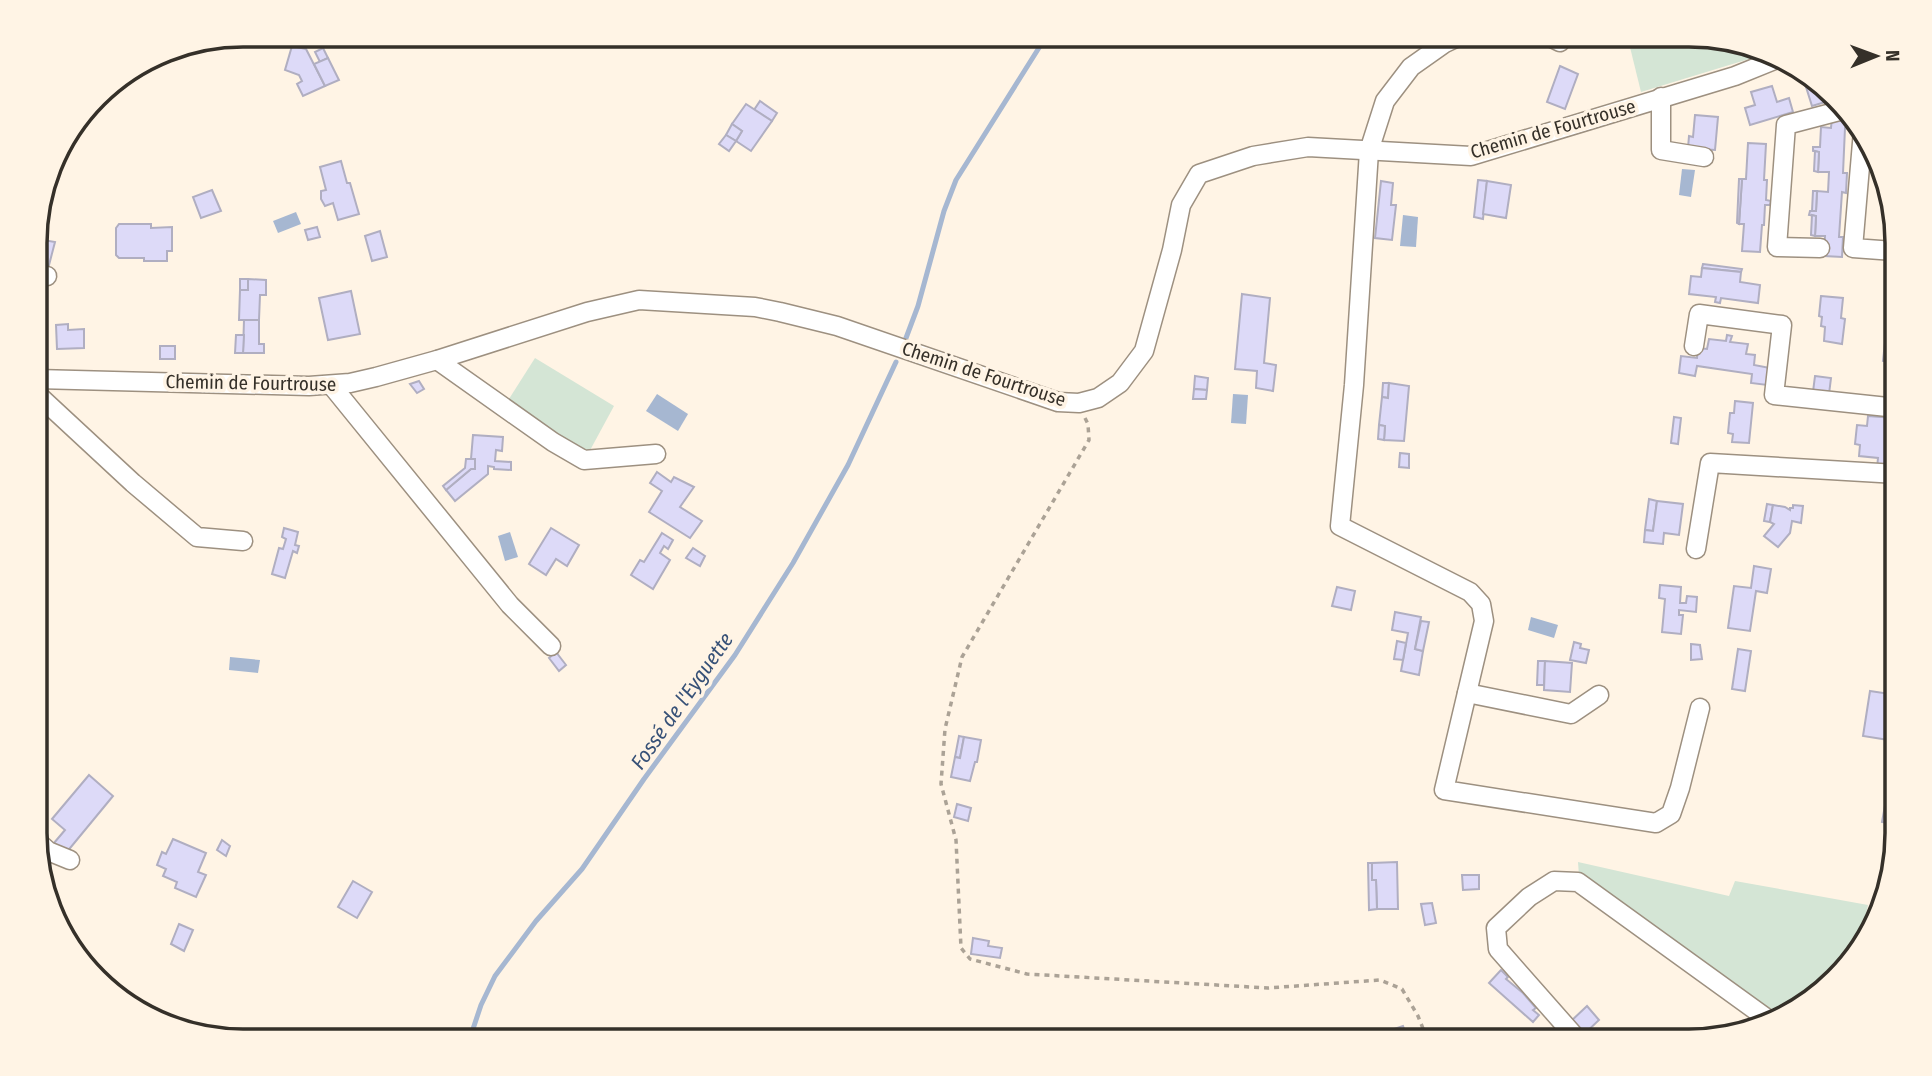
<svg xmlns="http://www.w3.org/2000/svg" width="1932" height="1076" font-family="'Fira Sans Condensed',sans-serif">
<rect width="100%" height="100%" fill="#fff4e5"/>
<g fill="#d4e5d5">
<path d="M1627,35h62l73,20 -121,37z"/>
<path d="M535,358l79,48 -26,48 -81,-52z"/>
<path d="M1578,862l151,34 6,-15 133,24 -8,36 3,2 -70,70 -17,5 -197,-142z"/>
</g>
<g fill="#a6b7d1">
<path d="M1682,169l13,1 -4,27 -12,-2z"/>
<path d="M296,212l5,12 -23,9 -5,-12z"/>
<path d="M1403,215l15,2 -2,30 -16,-1z"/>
<path d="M657,394l31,20 -10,17 -32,-20z"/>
<path d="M1233,394l15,1 -2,29 -15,-1z"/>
<path d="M510,532l8,25 -13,4 -7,-25z"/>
<path d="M1531,617l27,8 -4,13 -26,-8z"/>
<path d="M230,657l30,3 -2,13 -29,-3z"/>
</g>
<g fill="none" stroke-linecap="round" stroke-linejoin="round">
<g stroke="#a6b7d1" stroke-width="5">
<path d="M903,346l15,-40 26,-95 12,-31 91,-145"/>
<path d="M469,1041l12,-36 14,-29 41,-55 46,-52 62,-90 91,-124 58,-92 55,-98 48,-103"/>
</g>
</g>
<g fill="#dddaf8" stroke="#b0aec1" stroke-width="2">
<path d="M292,46l14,3 19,37 -22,10 -6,-12 5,-3 -3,-6 -14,-5z"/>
<path d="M323,48l5,10 -8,4 -5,-10z"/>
<path d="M328,58l11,22 -14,6 -11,-22z"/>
<path d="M1560,66l18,8 -13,35 -18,-7z"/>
<path d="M1801,71l31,29 -20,6z"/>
<path d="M1772,86l5,16 12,-4 4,14 -43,13 -5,-17 10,-3 -4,-13z"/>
<path d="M760,101l17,12 -5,8 -18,-11z"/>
<path d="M746,104l26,17 -21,30 -15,-10 6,-10 -10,-7z"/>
<path d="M1695,115l23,2 -3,33 -27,-2 1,-12 4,1z"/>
<path d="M1832,117l18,1 -1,11 -4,-1 -2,45h4l-1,20 -4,-1 -3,45h4l-1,20 -18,-1 1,-20h-10l1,-20 -7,-1 1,-4h6l1,-20 11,1 1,-20h-11l1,-20 -6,-1v-4h7l1,-20 10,1z"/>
<path d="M732,124l10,7 -6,10 -10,-6z"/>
<path d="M726,135l10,6 -7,10 -10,-7z"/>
<path d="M1748,143l18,1 -2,36h3l-1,20 5,1 -1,4h-5l-1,20h-2l-2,27 -18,-1 2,-27h-5l3,-45h4z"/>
<path d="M1815,151l4,1 -1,20 -4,-1z"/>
<path d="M341,161l6,22h3l9,31 -21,6 -5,-17 -8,3 -4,-7v-8l5,-1 -6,-23z"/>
<path d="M1739,179h3l-3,45 -2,-1z"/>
<path d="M1478,180l9,1 -4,38 -9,-2z"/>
<path d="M1381,181l12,2 -2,22h5l-4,35 -17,-2z"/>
<path d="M1487,181l24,4 -5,33 -23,-4z"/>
<path d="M212,190l9,21 -20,7 -8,-21z"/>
<path d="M1813,191h4l-1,20h-4z"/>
<path d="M40,207l10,2 -7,31 12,2 -6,23 -12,-2v-46z"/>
<path d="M1812,215l4,1 -1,20 -4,-1z"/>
<path d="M119,224h32v4l21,-1v24h-5v10h-23v-3h-25l-3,-3v-27z"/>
<path d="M317,227l3,10 -12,3 -3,-10z"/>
<path d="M380,231l7,26 -15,4 -7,-25z"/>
<path d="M1703,264l39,5 -1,3 -39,-4z"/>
<path d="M1702,268l39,4 -1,10 20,3 -2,18 -37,-5 -1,5 -5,-1 1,-5 -27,-3 2,-18 10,1z"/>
<rect x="240" y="279" width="8" height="11"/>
<path d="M248,279l18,1v15h-6l-1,25h-20l1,-30h8z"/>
<path d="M1893,283h4v21h-6z"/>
<path d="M351,291l9,43 -32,6 -9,-42z"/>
<path d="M1242,294l28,4 -6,65 12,2 -3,26 -17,-3 1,-17 -22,-2z"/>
<path d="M1821,296l22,2 -2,20 4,1 -3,25 -18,-3 1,-14 -4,-1 1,-9 -3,-1z"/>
<path d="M1896,316l1,38 -13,-2 1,-9 7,1z"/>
<path d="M244,320h15v24h5v9h-21z"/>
<path d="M68,324v6l16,-1v19l-27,1 -1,-24z"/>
<path d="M236,335h8l-1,18h-8z"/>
<path d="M1727,335l5,1 -2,6 18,2 -2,10 9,1 -1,10 16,3 -3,17 -16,-2 1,-9 -55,-8 -2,10 -16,-3 2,-17 16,2 1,-10 9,1 2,-10 17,2z"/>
<rect x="160" y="346" width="15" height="13"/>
<path d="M1884,352l13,2v37l-10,-1 3,-28 -7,-1z"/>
<path d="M1195,376l13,2 -1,12 -13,-1z"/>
<path d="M1815,376l16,2 -2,16 -16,-2z"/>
<path d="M419,381l5,8 -7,4 -7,-9z"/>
<path d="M1383,383h6l-1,15 -6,-1z"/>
<path d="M1389,383l20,3 -5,55 -20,-1 1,-14 -6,-1 3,-28 6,1z"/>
<path d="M1194,389l13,1 -1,9h-13z"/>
<path d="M1735,401l18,2 -4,40 -17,-1 1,-8 -5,-1 2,-20h4z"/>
<path d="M1868,416l27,2 -3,25 -3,-1v5l8,1 -3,22 -17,-2 1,-10 -19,-2 1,-11 -5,-1 2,-19 10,1z"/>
<path d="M1674,417l7,1 -3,26 -7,-1z"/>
<path d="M1379,425l6,1 -1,14 -6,-1z"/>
<path d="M473,435l30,2 -1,14 -6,-1 -1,11 16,1v8l-17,-1v-2l-6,-1v8l-33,27 -9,-11 25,-21h4v-10h-4z"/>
<path d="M1400,453l9,1v14l-10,-1z"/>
<path d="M466,459h9v10h-4l-25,21 -3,-4 22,-18z"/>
<path d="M657,472l14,10 3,-5 20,10 -14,20 22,14 -12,17 -41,-26 13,-21 -12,-8z"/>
<path d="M1649,499l8,2 -4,30 -8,-1z"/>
<path d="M1657,501l26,3 -4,31 -15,-2 -1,11 -19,-2 1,-12 8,1z"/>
<path d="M1767,504l6,1 -3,17 -6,-1z"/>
<path d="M1773,505l12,2 5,3v-2h3v-3l10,1 -2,17 -9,-2 -2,12 -12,14 -14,-11 10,-12 -4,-2z"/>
<path d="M284,528l14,4 -3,13 4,1 -2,7 -4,-2 -8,27 -13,-4 7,-26 4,1 3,-10 -4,-2z"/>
<path d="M551,528l28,17 -12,21 -11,-7 -10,16 -17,-11z"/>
<path d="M662,533l11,7 -5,9 -4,-3 -4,7 10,7 -17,29 -22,-14 9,-15 4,2z"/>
<path d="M693,548l12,8 -5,10 -14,-8z"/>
<path d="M1886,551h11v83h-12l3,-68h-3z"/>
<path d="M1754,566l17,3 -4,24 -11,-2 -6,40 -22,-3 6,-42 17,2z"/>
<path d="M1660,585l21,2 -1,16h6l1,-7 10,1 -1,15 -17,-2v5h4l-2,19 -19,-2 3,-33 -6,-1z"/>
<path d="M1337,587l18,4 -4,19 -19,-4z"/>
<path d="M1395,612l26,5 -6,32 8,2 -4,24 -18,-4 7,-38 -16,-3z"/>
<path d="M1421,621l8,1 -6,29 -8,-2z"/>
<rect x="1885" y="634" width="12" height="27"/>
<path d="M1397,641l9,2 -3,17 -9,-1z"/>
<path d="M1574,642l7,2 -1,4 9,2 -3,13 -16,-3z"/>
<path d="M1691,644l9,1 2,14 -11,1z"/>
<path d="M1738,649l13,2 -6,40 -13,-2z"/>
<path d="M556,652l10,13 -7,6 -10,-13z"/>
<path d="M1538,661h7l-1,24h-7z"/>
<path d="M1545,661l27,2 -2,29 -26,-2z"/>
<path d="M1870,691l27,4 -2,46 -32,-5z"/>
<path d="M959,736l5,1 -4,21 -5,-1z"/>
<path d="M964,737l17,3 -4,22h-2l-5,19 -19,-4 4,-20 5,1z"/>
<path d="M1892,767h5v58l-15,-3z"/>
<path d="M89,775l24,21 -47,57 -12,-10 11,-13 -13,-11z"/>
<path d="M957,804l14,4 -3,13 -14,-4z"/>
<path d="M173,839l33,14 -8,19 8,3 -10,22 -21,-9 2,-6 -14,-6 3,-7 -9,-4 5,-13 4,2z"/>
<path d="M222,840l8,6 -4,10 -9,-6z"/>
<path d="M1397,862l1,47h-21l-1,-29h-4v-17z"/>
<path d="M1368,863h4v17h4l1,29 -8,1z"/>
<path d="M1462,875h17v14l-16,1z"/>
<path d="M353,881l19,11 -15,26 -19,-11z"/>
<path d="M1432,903l4,20 -11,2 -4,-21z"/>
<path d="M179,924l14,6 -9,21 -13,-7z"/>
<path d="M973,938l16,3 -1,5 14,2 -2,10 -29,-4z"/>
<path d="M1501,970l7,7 -2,2 17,14 13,15 -3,2 6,5 -6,7 -44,-39z"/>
<path d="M1587,1006l12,14 -18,17 -12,-14z"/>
<path d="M1403,1026l6,15h-20l-4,-9z"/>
</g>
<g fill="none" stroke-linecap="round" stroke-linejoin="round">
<defs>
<g id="minor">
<path d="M1462,35l-17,8 -34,24 -26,34 -16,50 -15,234 -14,141 130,66 11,12 3,17 -40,169 212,33 15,-9 9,-26 20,-80"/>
<path d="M1546,35l14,7"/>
<path d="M1661,97v53l43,7"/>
<path d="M1863,131l-10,117 41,3"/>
<path d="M1820,248l-43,-1 9,-122 57,-15"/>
<path d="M37,275l10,1"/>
<path d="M1694,346l5,-32 83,11 -8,70 123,13"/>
<path d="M437,360l116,82 31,18 72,-6"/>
<path d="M37,379l272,7 41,-3 26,-6 61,-17 150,-48 52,-12 116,7 25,5 57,14 221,76 21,1 19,-5 22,-15 24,-32 28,-101 9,-45 18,-31 54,-18 55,-9 163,9 264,-80 42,-17"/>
<path d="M332,386l178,219 41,41"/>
<path d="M37,394l96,89 64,54 46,4"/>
<path d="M1696,549l14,-86 187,11"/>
<path d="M1467,693l104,21 28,-19"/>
<path d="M37,841l11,10 22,9"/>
<path d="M1579,1041l-81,-92 -2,-21 33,-31 25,-16 24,1 191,138"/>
</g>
</defs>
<use href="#minor" stroke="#9d9080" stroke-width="21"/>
<path stroke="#aba296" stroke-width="3.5" stroke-dasharray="5 5" stroke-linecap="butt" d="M1085,418l3,6 1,16 -127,217 -17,72 -4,55 15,56 5,108 9,11 57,15 241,14 112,-8 22,9 16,27 10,25"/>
<use href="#minor" stroke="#fff" stroke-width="18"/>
</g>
<g text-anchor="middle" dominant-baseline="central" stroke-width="7" stroke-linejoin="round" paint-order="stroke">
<g font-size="19" fill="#353029" stroke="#fff4e5">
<text transform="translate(1553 129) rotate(-16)">Chemin de Fourtrouse</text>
<text transform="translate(984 374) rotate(18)">Chemin de Fourtrouse</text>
<text transform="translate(251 383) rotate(1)">Chemin de Fourtrouse</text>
</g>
<g font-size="21" font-style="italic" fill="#375177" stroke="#fff4e5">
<text transform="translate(682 701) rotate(-55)">Fossé de l'Eyguette</text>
</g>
</g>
<path d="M0 0H1932V1076H0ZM243 47H1689A196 196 0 0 1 1885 243V833A196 196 0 0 1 1689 1029H243A196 196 0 0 1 47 833V243A196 196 0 0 1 243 47Z" fill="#fff4e5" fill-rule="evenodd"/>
<path fill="none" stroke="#353029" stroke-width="3.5" d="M243 47H1689A196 196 0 0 1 1885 243V833A196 196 0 0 1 1689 1029H243A196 196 0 0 1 47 833V243A196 196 0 0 1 243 47Z"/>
<g transform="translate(1876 56) rotate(89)" stroke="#fff4e5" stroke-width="5" paint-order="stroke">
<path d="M0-5L12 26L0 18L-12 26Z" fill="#353029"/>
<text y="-10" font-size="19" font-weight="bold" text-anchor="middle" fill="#353029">N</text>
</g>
</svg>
